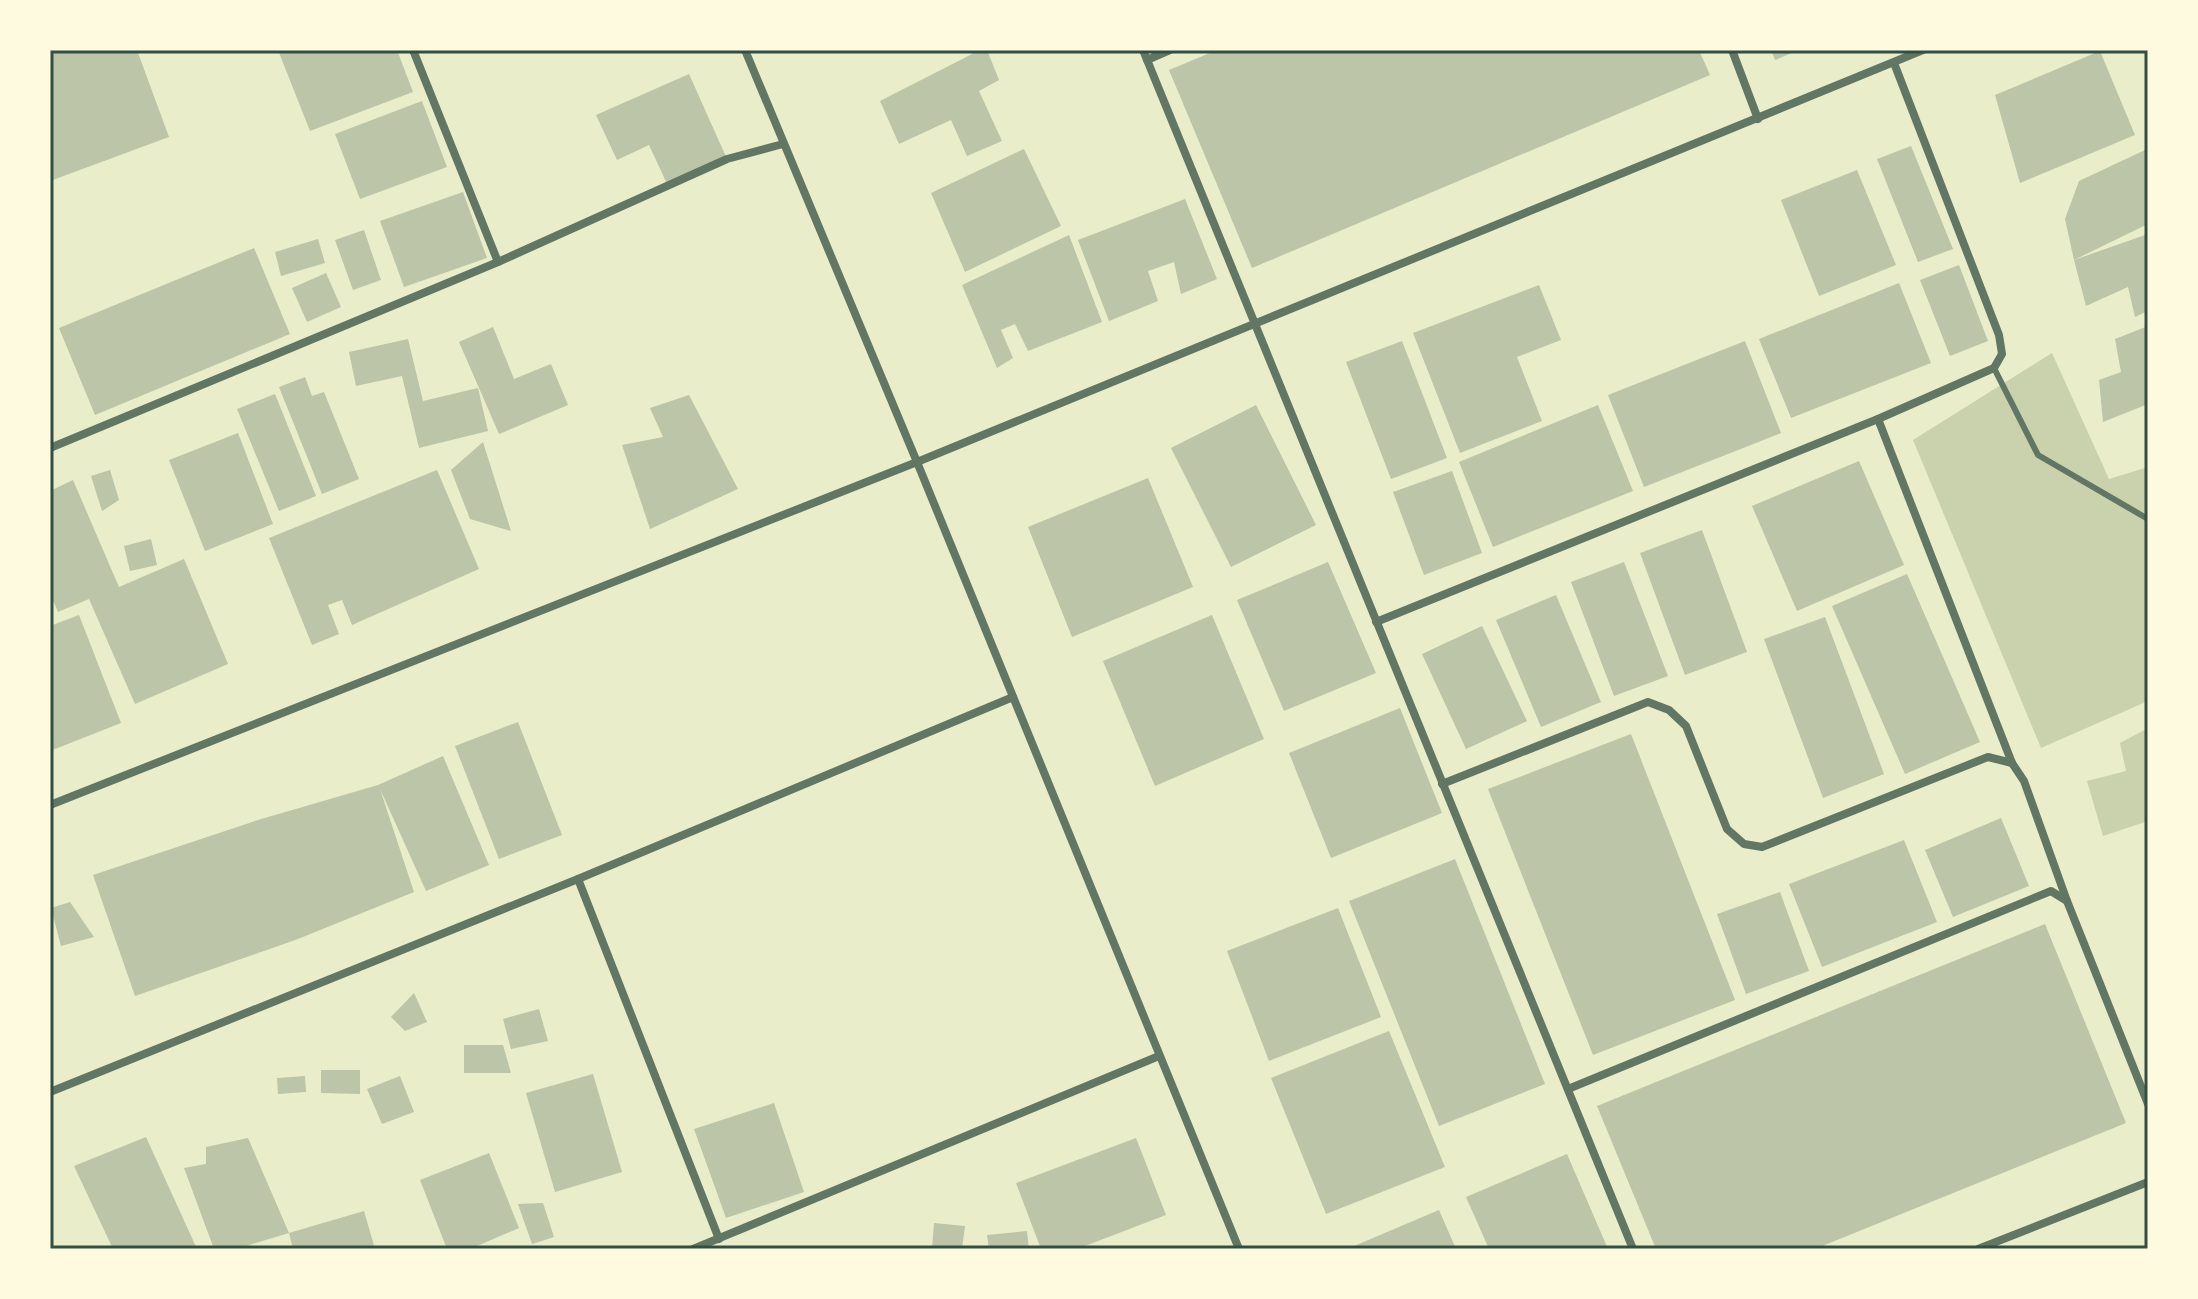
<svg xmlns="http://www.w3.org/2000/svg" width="2198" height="1299" font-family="Lato,sans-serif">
<rect width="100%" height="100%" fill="#e9edc9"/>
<g fill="#cad2ad">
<path d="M2052,353l57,126 39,-12v234l-107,47 -128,-308z"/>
<path d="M2148,728v93l-45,15 -16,-55 39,-10 -6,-28z"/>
</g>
<g fill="#bcc5a7">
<path d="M50,50h87l32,87 -119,44z"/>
<path d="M278,50h119l16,42 -103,39z"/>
<path d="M980,50h7l12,30 -20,11 23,50 -35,15 -16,-36 -52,24 -19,-43z"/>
<path d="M1217,50h482l11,25 -458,193 -83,-198z"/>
<path d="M1771,50h28l-24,10z"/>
<path d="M2100,51l35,84 -115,48 -25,-88z"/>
<path d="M689,74l38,85 -59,27 -19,-41 -32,15 -21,-45z"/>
<path d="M422,101l25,66 -87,32 -25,-65z"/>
<path d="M1911,146l42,103 -35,13 -41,-103z"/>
<path d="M1024,149l37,77 -96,46 -34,-79z"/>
<path d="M2145,150l3,15v59l-74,36 -9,-41 14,-38z"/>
<path d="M1857,170l39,95 -77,31 -38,-96z"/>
<path d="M463,192l24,66 -83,29 -24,-66z"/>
<path d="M1185,199l32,80 -36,15 -7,-32 -26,9 10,30 -49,20 -31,-81z"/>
<path d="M364,230l17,50 -28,10 -18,-50z"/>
<path d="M2148,234v77l-13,6 -7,-30 -42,19 -12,-46z"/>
<path d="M1069,235l33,87 -74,29 -13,-27 -14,6 12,28 -16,10 -35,-83z"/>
<path d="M318,239l7,24 -44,13 -6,-24z"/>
<path d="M254,248l36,86 -195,81 -36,-87z"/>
<path d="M1959,265l29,76 -38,15 -30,-76z"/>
<path d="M326,273l15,34 -34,15 -15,-34z"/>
<path d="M1899,283l32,80 -140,55 -32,-79z"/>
<path d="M1539,285l22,55 -44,17 25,64 -82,32 -47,-120z"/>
<path d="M2148,326v78l-45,18 -4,-42 22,-8 -6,-33z"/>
<path d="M493,327l21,52 37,-15 17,41 -69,29 -40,-92z"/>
<path d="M408,339l15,62 55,-13 10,43 -69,17 -17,-72 -46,10 -7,-34z"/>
<path d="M1402,341l45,117 -56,21 -45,-117z"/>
<path d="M1745,341l36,92 -137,54 -36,-92z"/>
<path d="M305,377l7,19 12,-4 35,87 -37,15 -43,-107z"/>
<path d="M275,394l41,102 -37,15 -42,-102z"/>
<path d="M689,395l49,94 -88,40 -28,-84 41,-8 -13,-29z"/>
<path d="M1256,405l60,120 -85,42 -60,-119z"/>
<path d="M1598,405l35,86 -140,56 -34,-85z"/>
<path d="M238,433l35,91 -68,27 -36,-91z"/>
<path d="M483,442l28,89 -41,-12 -19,-49z"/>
<path d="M1859,461l45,104 -107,46 -45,-105z"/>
<path d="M110,470l9,30 -17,11 -11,-35z"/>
<path d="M437,470l42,99 -127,56 -10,-25 -14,5 11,29 -27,11 -43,-107z"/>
<path d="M1452,471l30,82 -58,22 -31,-83z"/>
<path d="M1148,478l45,109 -121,50 -44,-110z"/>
<path d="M73,480l46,107 65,-28 44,105 -93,40 -46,-105 -31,13 -8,-19v-102z"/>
<path d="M1702,530l45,122 -62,23 -45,-122z"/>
<path d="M151,539l6,26 -27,6 -6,-25z"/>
<path d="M1328,562l48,111 -92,38 -47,-111z"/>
<path d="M1624,562l44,114 -54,20 -43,-114z"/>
<path d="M1907,574l73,168 -75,32 -73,-168z"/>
<path d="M1556,595l45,107 -60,25 -45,-107z"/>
<path d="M79,615l42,108 -71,28v-125z"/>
<path d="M1212,615l52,124 -109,47 -52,-125z"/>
<path d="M1825,617l59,157 -61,24 -59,-159z"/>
<path d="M1482,626l45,95 -61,28 -44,-95z"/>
<path d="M1400,708l42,105 -111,45 -42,-105z"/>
<path d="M518,722l44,113 -63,24 -44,-113z"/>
<path d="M1631,734l104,266 -142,55 -105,-266z"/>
<path d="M443,756l46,109 -63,26 -46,-102 34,103 -116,47 -163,57 -42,-121 165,-55 120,-35z"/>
<path d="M2001,818l28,68 -76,31 -28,-67z"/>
<path d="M1904,840l33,82 -115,45 -33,-83z"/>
<path d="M1455,859l90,225 -106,42 -90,-225z"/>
<path d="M1780,892l29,79 -63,23 -29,-80z"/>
<path d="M70,902l24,35 -33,9 -10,-38z"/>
<path d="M1338,908l43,109 -112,44 -42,-110z"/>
<path d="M2045,924l81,199 -311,126h-159l-59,-143z"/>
<path d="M414,993l13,29 -22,9 -14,-14z"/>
<path d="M539,1009l9,32 -37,8 -8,-30z"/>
<path d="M1389,1031l56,136 -119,47 -55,-136z"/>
<path d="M464,1045h39l8,28h-47z"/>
<path d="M321,1070h39v24l-39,-1z"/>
<path d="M593,1074l29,98 -67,20 -29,-99z"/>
<path d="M305,1076l1,16 -28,2 -1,-16z"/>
<path d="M400,1076l14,36 -32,12 -15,-35z"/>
<path d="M774,1103l30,89 -78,26 -32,-89z"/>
<path d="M146,1137l51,112h-84l-39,-83z"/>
<path d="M248,1138l41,95 -53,16h-22l-30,-81 22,-4v-17z"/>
<path d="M1136,1138l30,77 -89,34h-36l-25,-66z"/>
<path d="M489,1153l30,75 -49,21h-23l-27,-69z"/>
<path d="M1567,1154l41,95h-119l-23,-52z"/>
<path d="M543,1203l11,34 -22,7 -14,-40z"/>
<path d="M1439,1210l17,39h-109z"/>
<path d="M364,1211l11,38h-82l-4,-16z"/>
<path d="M934,1223l31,3 -3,23h-30z"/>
<path d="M1027,1231l2,18h-40l-2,-14z"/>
</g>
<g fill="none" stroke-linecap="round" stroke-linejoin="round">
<path stroke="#617663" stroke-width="6" d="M1994,368l44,87 110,64"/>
<g stroke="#617663" stroke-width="8">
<path d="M413,50l85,212"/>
<path d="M745,50l172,412 322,787"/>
<path d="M1143,50l490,1199"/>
<path d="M1732,50l26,69"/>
<path d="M1147,60l23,-10"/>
<path d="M1878,419l134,344"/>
<path d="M50,448l448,-186 229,-103 56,-15"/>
<path d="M1376,622l502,-203 116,-51 8,-14 -3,-19 -105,-272"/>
<path d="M1442,784l206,-82 21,8 17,16 41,103 17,15 18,3 226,-90 24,6 12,18 43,120"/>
<path d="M50,805l867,-343 1006,-412"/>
<path d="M578,879l141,360"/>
<path d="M1568,1089l483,-198 16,10 81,203"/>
<path d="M50,1092l528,-213 435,-182"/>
<path d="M693,1249l466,-193"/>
<path d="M1978,1249l170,-67"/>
</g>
</g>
<rect width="2198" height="1299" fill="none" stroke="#fefae0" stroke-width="104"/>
<rect x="52" y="52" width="2094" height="1195" fill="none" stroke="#344e41" stroke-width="3"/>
</svg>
